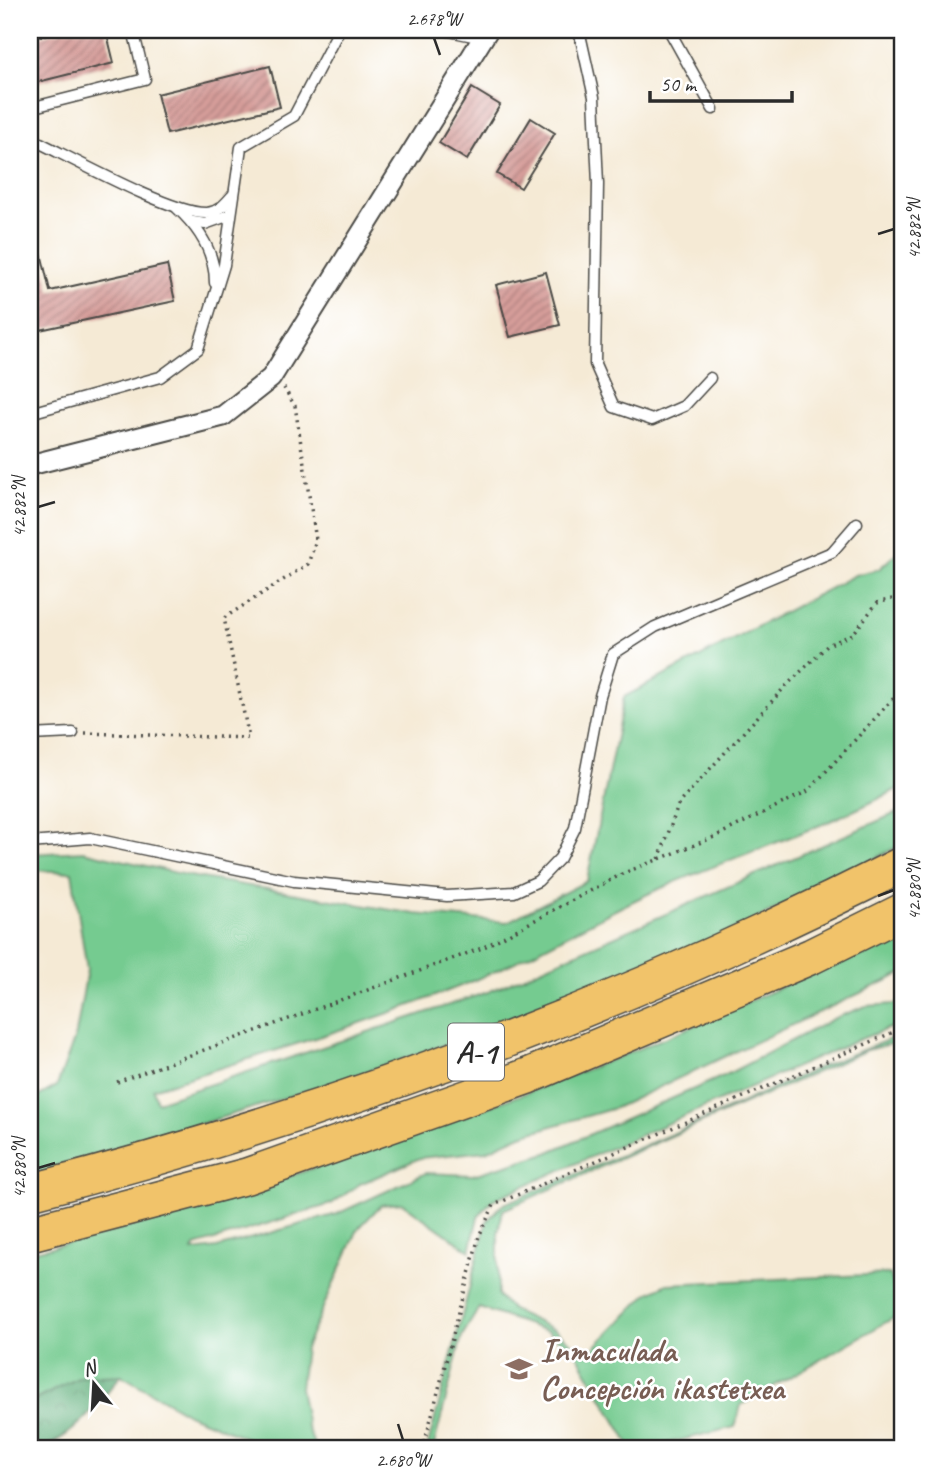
<svg xmlns="http://www.w3.org/2000/svg" width="933" height="1479" font-family="Caveat,sans-serif">
<defs>
<pattern id="forest-crowns" width="20" height="18" patternUnits="userSpaceOnUse" patternTransform="scale(1.75)"><rect width="20" height="18" fill="#5faf7a"/><path d="M2 6a3 3 0 1 1 6 0M12 15a3 3 0 1 1 6 0" fill="none" stroke="#4f8f64"/></pattern>
<pattern id="building-hatch" width="6" height="6" patternUnits="userSpaceOnUse" patternTransform="scale(1.75)"><rect width="6" height="6" fill="#d69d9a"/><path d="M-1 1l2-2M0 6l6-6M5 7l2-2" fill="none" stroke="#ae807e"/></pattern>
</defs>
<rect width="100%" height="100%" fill="#fff"/>
<filter id="ink" filterUnits="userSpaceOnUse"><feTurbulence type="fractalNoise" baseFrequency=".0143" numOctaves="2"/><feDisplacementMap in="SourceGraphic" scale="14" xChannelSelector="R" yChannelSelector="G"/><feConvolveMatrix kernelMatrix="1 2 1 2 8 2 1 2 1" color-interpolation-filters="sRGB"/></filter>
<filter id="wash" filterUnits="userSpaceOnUse"><feTurbulence type="fractalNoise" baseFrequency=".00686" numOctaves="4" result="noise"/><feDisplacementMap in="SourceGraphic" scale="28" xChannelSelector="R" yChannelSelector="G"/><feGaussianBlur stdDeviation="1.57" result="paint"/><feColorMatrix in="noise" values="0 0 0 0 0 0 0 0 0 0 0 0 0 0 0 0 0 1.4 0 .05"/><feComposite in="paint" operator="in"/></filter>
<g filter="url(#wash)">
<rect width="100%" height="100%" fill="#f5ead5"/>
<g fill="#74cb90" stroke="#507b5e" stroke-width="2">
<path d="M903,547v239c-76,42 -159,66 -239,101 -60,25 -115,61 -175,87 -109,47 -223,79 -336,115l4,13 331,-110 415,-182v34c-87,45 -175,92 -266,129 -198,80 -403,142 -607,202v-74l27,-15 19,-52 11,-64 -15,-98 -42,-2v-16l53,-3 107,25 225,38 92,8 80,-41 37,-184 231,-122 24,-6z"/>
<path d="M903,927v46l-288,135 -94,27 -35,16 -66,7 -60,26 -29,20 -136,42 -2,5 24,-3 120,-34 89,-41 47,2 74,-22 179,-78 109,-57 31,-12 29,-2 8,-6v25l-45,17 -366,160 -14,17 -8,34 -68,-48 -21,2 -23,24 -53,119 -5,40 7,39 9,22h-42l-84,-34 -69,-40 -91,39v-162c105,-23 208,-58 310,-93 192,-65 383,-138 563,-232z"/>
<path d="M903,1034v7l-36,9 -364,160 -5,23v63l14,14 43,20 32,25 60,-61 20,-10 223,-10 12,39 -161,92 -6,22 -91,22h-12l-57,-98 -28,-20 -68,-23 -17,28 -29,113h-6l60,-228 15,-16 184,-77 136,-62z"/>
</g>
<path fill="url(#forest-crowns)" stroke="#456d52" stroke-width="2" d="M121,1375c-20,26 -55,74 -91,74v-35l3,-13 47,-24z"/>
<g id="blocks">
<g fill="url(#building-hatch)">
<path d="M65,30h41l8,33 -84,21v-45z"/>
<path d="M270,66l10,41 -113,27 -10,-40z"/>
<path d="M472,88l28,17 -33,55 -28,-17z"/>
<path d="M531,118l24,15 -34,55 -24,-14z"/>
<path d="M36,232l14,59 117,-26 8,36 -140,30 -5,-22v-14l6,-1 -6,-25v-36z"/>
<path d="M546,272l14,53 -50,12 -14,-52z"/>
</g>
</g>
</g>
<g filter="url(#ink)">
<use href="#blocks" fill-opacity="0" stroke="#494844" stroke-width="2"/>
<g fill="none" stroke-linecap="round" stroke-linejoin="round">
<defs>
<g id="lane">
<path d="M444,30l39,8"/>
<path d="M579,30l15,67 4,87 -3,180 19,43 38,13 32,-14 26,-28"/>
<path d="M669,30l44,79"/>
<path d="M30,108l115,-29 -12,-49"/>
<path d="M30,138c36,17 143,77 177,75 12,-1 19,-10 26,-18"/>
<path d="M177,208c22,20 38,45 38,75"/>
<path d="M193,222l12,2 25,-9"/>
<path d="M30,413l130,-36 38,-28 26,-84 17,-118 53,-31 45,-86"/>
<path d="M30,735l43,-2"/>
<path d="M30,843l60,-5 204,43 153,15 67,-4 24,-11 22,-23 15,-30 25,-132 13,-42 42,-27 177,-75 25,-29"/>
</g>
<path id="street" d="M30,465l193,-49 48,-38 217,-348"/>
<g id="highway">
<path d="M30,1192c302,-78 595,-187 873,-328"/>
<path d="M30,1233l217,-57 281,-100 284,-120 91,-45"/>
</g>
</defs>
<use href="#lane" stroke="#494844" stroke-width="13"/>
<use href="#street" stroke="#494844" stroke-width="23"/>
<use href="#highway" stroke="#494844" stroke-width="38"/>
<g stroke="#494844" stroke-width="3.5" stroke-dasharray="2 5" stroke-linecap="butt">
<path d="M85,733l164,5 -25,-120 84,-54 8,-24 -21,-134 -11,-18"/>
<path d="M659,859l20,-56 104,-114 45,-44 25,-11 24,-31 26,-7"/>
<path d="M117,1082l365,-134 142,-75 88,-35 96,-47 95,-103"/>
<path d="M423,1449l56,-213 15,-31 409,-177"/>
</g>
<use href="#lane" stroke="#fff" stroke-width="10"/>
<use href="#street" stroke="#fff" stroke-width="19"/>
<use href="#highway" stroke="#f1c36a" stroke-width="35"/>
</g>
</g>
<path fill="none" stroke="#2b2b2b" stroke-width="2.5" d="M434,38l6,17M878,234l16,-5M38,507l17,-5M878,896l16,-6M38,1168l17,-5M398,1424l5,16"/>
<defs>
<symbol id="school-bare" viewBox="-9 -9 18 18"><path d="M0-5L7-2L0 1L-7-2ZM-4 1L0 2.5L4 1V4Q0 6-4 4Z" fill="#8d6e63" stroke="#fff" stroke-width="2.5" paint-order="stroke"/></symbol>
</defs>
<g fill-rule="evenodd">
<use href="#school-bare" x="500" y="1350" width="38" height="38"/>
</g>
<g text-anchor="middle" dominant-baseline="central" stroke-width="5" stroke-linejoin="round" paint-order="stroke">
<rect fill="#fff" stroke="#6b6b6b" stroke-width="2" x="448" y="1023.5" width="56" height="57" rx="5"/>
<g font-size="32" font-weight="bold" fill="#2b2b2b">
<text x="476" y="1052">A-1</text>
</g>
<g font-size="33" font-weight="bold" fill="#785e54" stroke="#fff" text-anchor="start">
<text x="540" y="1350">Inmaculada<tspan x="540" dy="38">Concepción ikastetxea</tspan></text>
</g>
</g>
<rect width="933" height="1479" fill="none" stroke="#fff" stroke-width="77"/>
<g transform="translate(94 1384) rotate(342)" stroke="#ffffff" stroke-width="5" paint-order="stroke">
<path d="M0-5L12 26L0 18L-12 26Z" fill="#2b2b2b"/>
<text y="-10" font-size="19" font-weight="bold" text-anchor="middle" fill="#2b2b2b">N</text>
</g>
<path d="M650 91v10h142v-10" fill="none" stroke="#2b2b2b" stroke-width="3.5"/>
<text x="660" y="91" font-size="21" fill="#2b2b2b" stroke="#ffffff" stroke-width="5" paint-order="stroke">50 m</text>
<rect x="38" y="38" width="856" height="1402" fill="none" stroke="#2b2b2b" stroke-width="2.5"/>
<g font-size="18" text-anchor="middle" fill="#2b2b2b">
<text x="434" y="25">2.678°W</text>
<text transform="translate(914 229) rotate(-90)" y="6">42.882°N</text>
<text transform="translate(19 507) rotate(-90)" y="6">42.882°N</text>
<text transform="translate(914 890) rotate(-90)" y="6">42.880°N</text>
<text transform="translate(19 1168) rotate(-90)" y="6">42.880°N</text>
<text x="403" y="1466">2.680°W</text>
</g>
</svg>
